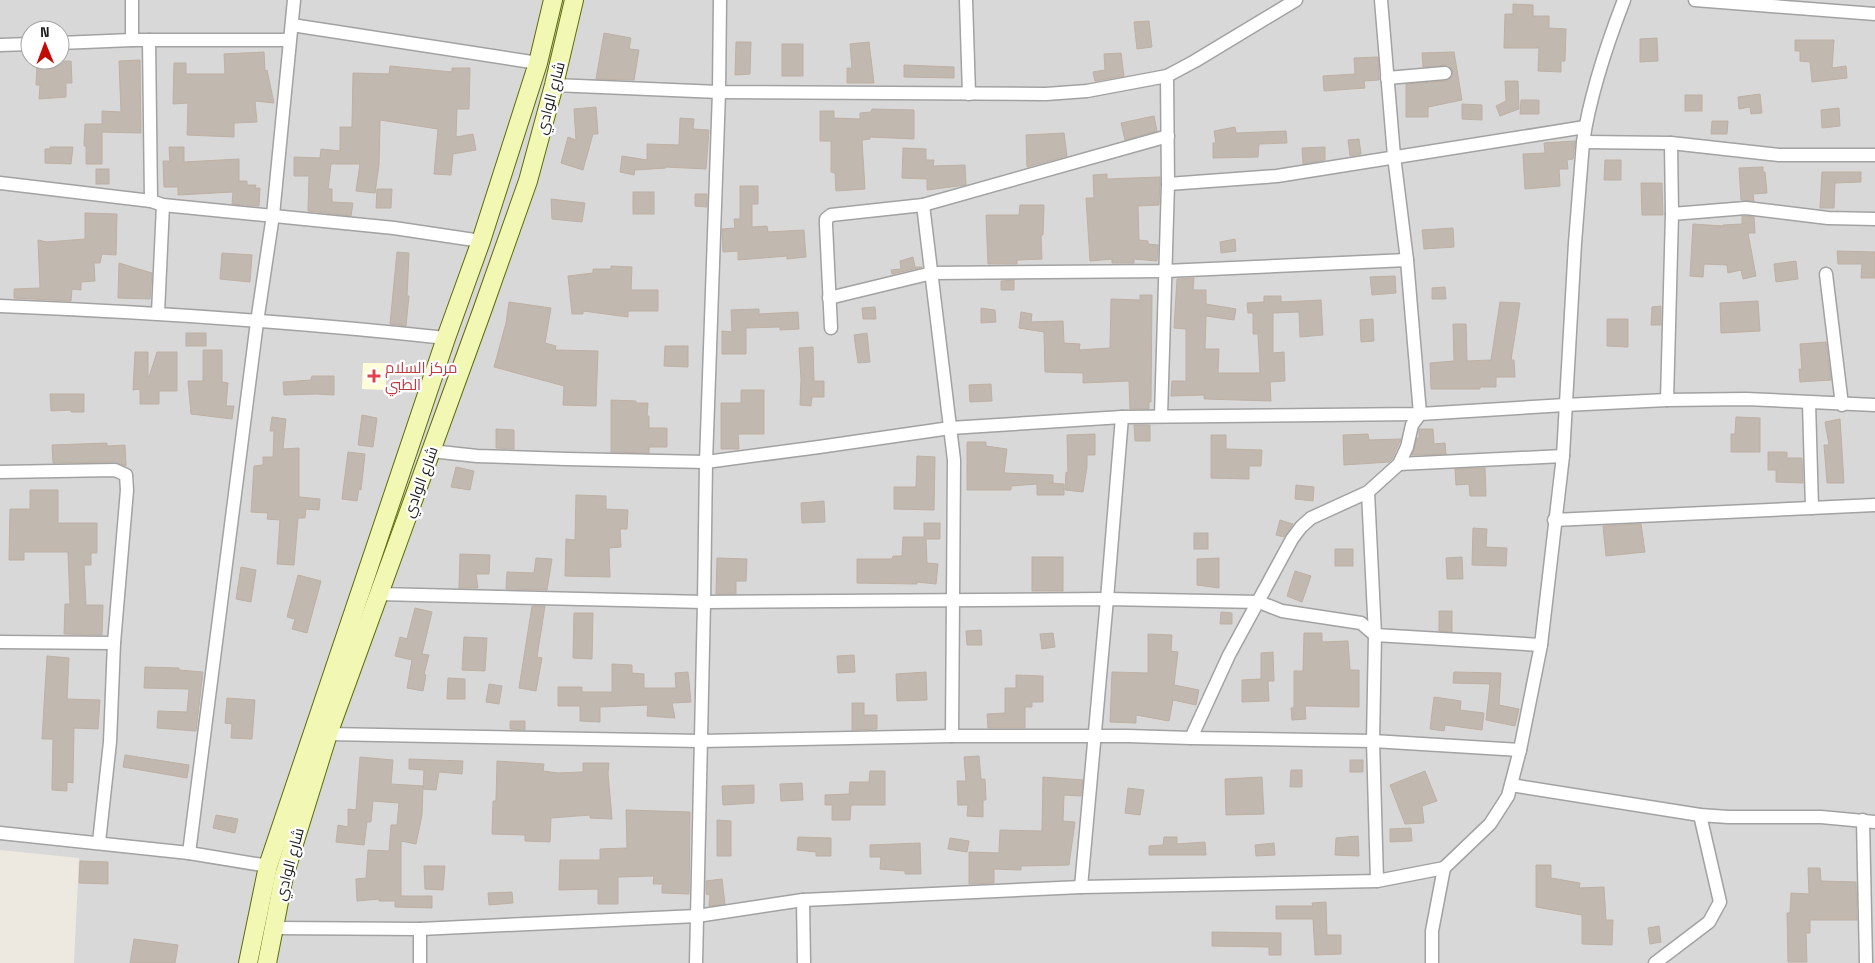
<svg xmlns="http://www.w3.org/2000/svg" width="1875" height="963" font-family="'Space Grotesk',Cairo,sans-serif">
<rect width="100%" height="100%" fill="#ede9e0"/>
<path fill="#d9d8d8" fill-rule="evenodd" d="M0,0h1875v963h-1801l5,-105 -79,-8zM30,30h30v30h-30z"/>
<path fill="#fdfed8" d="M363,363h23v27l-24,-1z"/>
<g fill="#c1b8b0" stroke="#beb0a3">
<path d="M1513,4l20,1v11h16v12l17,1 -1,32h-4v11l-23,-1 1,-23h-35l1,-34h8z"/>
<path d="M1149,21l3,26 -15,2 -3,-27z"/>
<path d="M604,33l27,5 -2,11 10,1 -5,30 -38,-1z"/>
<path d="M1657,38l1,23 -18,1v-23z"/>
<path d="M1795,40h39l-2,28 14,-2 1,12 -35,4 -2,-20 -10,-1v-10h-5z"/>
<path d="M736,42h15l-1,32 -15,1z"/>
<path d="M869,42l5,41h-27v-15h5l-2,-24z"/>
<rect x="782" y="44" width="21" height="32"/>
<path d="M264,52l1,19 2,-1 7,33 -19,-2 2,21 -23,1v14l-47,-2 1,-32 -15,1 1,-41h12v11h39l-1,-20z"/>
<path d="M1454,52l8,48 -34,7v10h-22v-33l40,-3 7,-5 -1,-7 -4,-4 -25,2 -1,-14z"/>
<path d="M1121,53l3,23 -29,5 -2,-9 12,-2 -1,-16z"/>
<path d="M1378,57l1,23 -15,1 1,7 -41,3 -1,-15 32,-2 -1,-16z"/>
<path d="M140,60l1,73 -39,-1v32h-16v-18h-2l1,-22h17v-13l19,1 -2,-51z"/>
<path d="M49,61h22l1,22h-6v14l-27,2 1,-14h-4l1,-19 13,1z"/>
<path d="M904,65l50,2v11l-50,-1z"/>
<path d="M390,66l62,6v-4h18l-1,41h-12l-1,28 17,-3 3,16 -23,4 -2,21 -17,-1 4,-45 -58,-9 -1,45 -4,28 -19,-2 4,-27h-29l-3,25h4v13l21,1 -2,13 -43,-5 1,-35h-15v-19l26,1 1,-9 19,2v-24h12l1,-54 36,1z"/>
<path d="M1505,81h13l1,28 -19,7 -4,-10 10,-5z"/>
<path d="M1760,94l2,19 -11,1 -1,-7 -11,2 -1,-12z"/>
<rect x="1685" y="95" width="17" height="16"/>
<path d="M1521,100h18v14h-19z"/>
<path d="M1462,104l20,1v15l-20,-1z"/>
<path d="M596,107l2,27h-5l-10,36 -22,-7 7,-26 8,3 -2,-31z"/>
<path d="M1839,108l1,18 -18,2 -1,-18z"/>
<path d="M872,109l42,1v29l-44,-2v2l-8,1 3,49 -29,2 -1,-18 -4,-1v-31h-11v-30h14v7l26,1v-6l11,-1z"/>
<path d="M1154,116l3,15 -32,9 -4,-17z"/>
<path d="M680,118l14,1 -1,10 16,1 -3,39 -40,-2v1l-31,2 -1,5 -14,-3 2,-16 25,4v-16l32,1z"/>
<path d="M1712,121h16l-1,13h-16z"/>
<path d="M1235,127l1,6 50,-2 1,12 -28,1 -1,13 -45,1v-15h3l-2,-12z"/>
<path d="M1064,133l3,23 -40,11 -1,-32z"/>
<path d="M1359,139l2,15 -11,2 -2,-16z"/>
<path d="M1575,141l-2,18 -6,1 1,9h-9l1,17 -35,3 -2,-35 22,-1 -1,-10z"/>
<path d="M50,147h23l-2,17 -26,-1v-14h5z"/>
<path d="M169,147h15v15l55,-3v22h8v4h9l-1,3h5l-1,18 -27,-2 1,-12 -55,3v-8h-14l-1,-26h7z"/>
<path d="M1325,147v13l-22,4 -1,-16z"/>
<path d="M903,148l23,1v11h8l-1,6 32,-1 1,20 -39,5v-11l-25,-1z"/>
<path d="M1605,160h16v20h-17z"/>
<path d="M1763,167v5h2l2,21 -14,1 1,7 -13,-1 -2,-32z"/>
<rect x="96" y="169" width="13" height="15"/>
<path d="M1822,172h39v10l-26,1 -1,25h-14z"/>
<path d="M1107,174v5l53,-2 -1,28 -21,1 1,34 9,1v3l10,1 -1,16 -23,-2v4h-22v-4l-22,2 -4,-63h8l-1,-23z"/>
<path d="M1641,183h21l1,32h-21z"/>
<path d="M740,186h18v18h-6v23l15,-1 1,6 36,-2 2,27 -19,2v-3l-49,4v-9l-15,1 -1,-23 13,-1 -1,-9h6z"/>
<path d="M377,189h15l-1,19h-15z"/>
<rect x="633" y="192" width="21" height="22"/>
<path d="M695,194h12v13l-12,-1z"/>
<path d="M551,199l34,4 -3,19 -30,-3z"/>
<path d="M1020,205h24l-1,30h-2l1,24 -25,1v4h-29l-2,-49h33z"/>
<path d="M85,213l32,1 -1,41 -14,-1 -2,9h-6l1,18 -14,1v8l-9,-1 -1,12 -57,-3v-9l26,-1 -2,-48 9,2 38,-3z"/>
<path d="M1742,216l12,1 1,16h-7l8,43 -13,3 -2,-9 -13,3 -1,-8 -23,-1 -1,13 -13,-1 3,-52 30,2v-1l19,-1z"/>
<path d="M1453,228l1,19 -30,2 -2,-19z"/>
<path d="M1235,239l1,12 -15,2 -1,-11z"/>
<path d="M1837,251l38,1v26h-14l1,-14h-24z"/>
<path d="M397,252l12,1 -2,43h2l-3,30 -16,-2z"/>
<path d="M222,253l30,2 -2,27 -30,-3z"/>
<path d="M913,257l2,10h7l-30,7 -1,-4 10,-1 -1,-8z"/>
<path d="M1796,261l2,18 -22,3 -2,-18z"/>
<path d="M119,263l33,10 -2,26 -32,-1z"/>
<path d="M611,266l21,1 -1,23h27v21h-30v6l-45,-6v3h-11l-4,-38 25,-3v-4h18z"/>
<path d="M1395,276l1,17 -24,2 -2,-18z"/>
<path d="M1194,278l-1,12h13v14l30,5 -2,11 -28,-4 -1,33h14l-1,24h42l-2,-39h-5v-21h-5l-1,-10 17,-1v-6h17v6l40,-2 2,35 -23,2 -1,-25 -26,1v40l11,-1 1,29 -15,1 1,19 -65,-2h-2v-4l-33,1 1,-15h14v-52l-12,-1 3,-49z"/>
<path d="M1014,280v10h-13v-9z"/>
<path d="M1445,287l1,12h-14v-11z"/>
<path d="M1140,295h12l-1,107h-2v7h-19l-1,-28 -46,2v-10l-38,-1 -1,-40 -25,-4 2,-16 11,2 -1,8 32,-1 1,22 16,1 -1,6 31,-2 1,-49 29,1z"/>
<path d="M1758,301l2,30 -39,2 -1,-30z"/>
<path d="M509,302l42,6 -6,35 11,3 -1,4 43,1 -2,55 -33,-1 1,-19 -70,-19 12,-44z"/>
<path d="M1500,302l20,1 -9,57h3l1,17h-19v10h-16v2h-49l-1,-26 24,-2 -1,-37h13l1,37 24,-1z"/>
<path d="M1661,306v19h-10l1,-18z"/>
<path d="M875,307l1,12h-13l-1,-11z"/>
<path d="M981,308l14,2 1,12 -15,1z"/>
<path d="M759,309v5l39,-2 1,17 -19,1v-3l-34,1v26h-24v-23l10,1 -1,-22z"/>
<path d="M1373,319l1,22 -13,1 -1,-22z"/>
<path d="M1607,319h21v28l-21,-1z"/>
<rect x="186" y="333" width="20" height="13"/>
<path d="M867,333l3,29 -12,1 -4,-28z"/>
<path d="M1826,342l5,38 -31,2 -1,-13h3l-2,-25z"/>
<path d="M665,346h23v21l-24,-1z"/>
<path d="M813,347l1,34h10v16h-12l-1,9 -11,-1 1,-26 -2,-31z"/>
<path d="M203,350h19v32l6,1 -2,23h8l-2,13 -41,-5 -3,-33h15z"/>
<path d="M135,352h13v24l1,1 8,-25h20v39h-18v13h-19v-15l-7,1z"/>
<path d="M312,376h22v19l-18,-1 -32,1 -1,-13 28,-2z"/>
<path d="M991,384l1,17 -22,1 -1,-17z"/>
<path d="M741,390h23v44h-26l1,15h-18v-46h20z"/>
<path d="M50,394h34v18h-13v-2l-20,1z"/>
<path d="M611,400l25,1v2h12l-1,13h2v12h18v19h-18v6l-38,-1z"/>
<path d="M362,415l15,3 -4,29 -15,-2z"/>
<path d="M272,417l14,2 -3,30 16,-1v49l21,2 -1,11 -13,-1 -1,9h-7l-4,47 -17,-1 3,-44 -13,-1 1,-6 -17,-1 3,-46 9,-1v-8h10l1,-26h-4z"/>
<path d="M1736,417l24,1v34h-29v-18h4z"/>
<path d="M1840,419l4,64h-17l-3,-38h5l-4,-23z"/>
<path d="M1134,425h16v16h-15z"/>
<path d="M496,429l18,1v19l-18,-1z"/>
<path d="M1419,429h14l1,15 11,-1 1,11 -34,1 5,-17h2z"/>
<path d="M1095,434v21h-8v12l-4,25 -18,-2 1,-18 2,1 -1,-38z"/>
<path d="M1368,434l1,6 32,-1 -9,20 -3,3 -45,3 -1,-30z"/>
<path d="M1211,435h15v14l36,1 -1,16h-12v13l-38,-1z"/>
<path d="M967,442h19v4l21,3 -3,24 49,2v8h-4l15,1v11h-27v-11l-26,2v4h-44z"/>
<path d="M107,443v3l18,-1 1,21 -11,-4 -62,1 -1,-18z"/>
<path d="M348,452l17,2 -4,36 -2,-1 -2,12 -15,-2z"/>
<path d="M1768,452h19v6h15l1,25 -27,-1v-12h-8z"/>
<path d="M917,456l18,1 -1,53 -40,-1v-22h22z"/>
<path d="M456,467l18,4 -4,19 -19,-3z"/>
<path d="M1485,468l1,28h-16l-1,-12 -13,1 -1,-16z"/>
<path d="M1296,485l18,2 -1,14 -18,-2z"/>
<path d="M30,490h28v33h39v30h-6v12h-7l2,40h17l-1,30 -38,-1 1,-30h5l-2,-52h-44v8h-15l1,-51h20z"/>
<path d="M576,495l30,1v13l22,1 -1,19h-7l1,18 -12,1 1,29 -45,-1 1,-37 9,1z"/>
<path d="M824,501l1,21 -23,1 -1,-20z"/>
<path d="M1280,520l13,4 -9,13 -8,-2z"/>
<path d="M924,523h16v16h-14l1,24 11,1 -2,20 -19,-2v2l-60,-1v-24h35l1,-3h9l1,-19h21z"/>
<path d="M1641,524l4,28 -39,4 -3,-30z"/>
<path d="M1473,528l14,1 -1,18 21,1 -1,18 -34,-1z"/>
<rect x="1194" y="533" width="14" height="16"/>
<rect x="1335" y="549" width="18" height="17"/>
<path d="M460,554l30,1 -1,19h-13l2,14h-19z"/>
<rect x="1032" y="557" width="31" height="34"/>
<path d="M1462,557l1,22h-16l-1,-21z"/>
<path d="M536,558l16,1 -5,31 -41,-1 1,-17 27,1z"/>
<path d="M717,558l30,1 -1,22h-10v13h-20z"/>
<path d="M1219,558v30l-22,-3v-26z"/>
<path d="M241,567l15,3 -5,32 -15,-3z"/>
<path d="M1295,571l16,5 -9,26 -15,-6z"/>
<path d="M298,575l23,6 -14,52 -15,-4 3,-10 -8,-2z"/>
<path d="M532,606h13l-8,51 5,1 -6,33 -17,-3z"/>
<path d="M415,608l17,4 -10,42 7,1 -5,19 2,1 -3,16 -16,-3 5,-28 -17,-4 5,-19 7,2z"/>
<path d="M1439,611h13v21l-13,-1z"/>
<path d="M1221,612l11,1v11h-12z"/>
<path d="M574,613h19l-1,46 -19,-1z"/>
<path d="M981,630l1,15h-15l-1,-14z"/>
<path d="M1053,633l2,14 -13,2 -2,-15z"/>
<path d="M1304,633h18v9l26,-1 2,29h9v37l-54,-1 1,13 -14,1 -1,-12h3v-37h9z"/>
<path d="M1148,634l24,1 -1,16 7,1 -4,33 25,5 -3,15 -23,-5 -4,21 -33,-6v8l-26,-1 2,-50 36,1z"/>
<path d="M464,637l23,1 -2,33 -23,-1z"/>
<path d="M1273,652l1,29h-6l1,20 -27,1v-22l19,-1v-26z"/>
<path d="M854,655l1,17 -17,1 -1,-17z"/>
<path d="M47,656l22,2 -2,41 33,1 -2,29 -24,-1 -1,55 -6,-1v9l-15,-1 1,-51h-11z"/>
<path d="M612,664l20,1v8l12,1v14h32l-1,-15 13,-1 3,30 -19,1 3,15 -28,-2 1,-11 -48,2v15l-20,-1v-15h-22v-19h24v5h30z"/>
<path d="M145,667l34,1v2l24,2 -7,59 -39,-3 1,-17 29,1 2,-23 -45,-1z"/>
<path d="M926,672l1,28 -30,1 -1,-27z"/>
<path d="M1454,672l47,1 -2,32 20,4 -4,17 -29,-6 4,-36 -37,-1z"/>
<path d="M1016,675l27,1v26h-11v5h-7v21h-37l-1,-14 18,-1v-25h11z"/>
<path d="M448,678l17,1v20h-18z"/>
<path d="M489,684l13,2 -3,18 -13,-2z"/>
<path d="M1434,697l27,4 -1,9 24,3 -2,17 -37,-5 -1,6 -14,-2z"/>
<path d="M227,698l28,2 -3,39 -21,-1 1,-14 -7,-1z"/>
<path d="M852,703h12v12h13v14l-25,1z"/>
<path d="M510,721h15v9l-15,-1z"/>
<path d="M125,755l64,10 -2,13 -64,-11z"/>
<path d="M979,756l2,23h4l1,21h-3v17l-16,-1 1,-11h-10l-1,-24h9l-2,-24z"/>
<path d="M360,757l33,3 -2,24 32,2 -1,29 -6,29 -15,-3v55h31v12l-37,-1v-6h-16v-2l-22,2 -1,-22 10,-1 2,-28 21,1 2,-26h6l2,-22 -26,-2 -2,21h-4l-3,23 -28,-3 2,-17 10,2v-18l8,1z"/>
<path d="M409,759l54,2 -1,13 -23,-2 -3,18 -13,-1 1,-19 -15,-1z"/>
<rect x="1350" y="760" width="13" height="12"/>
<path d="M497,761l47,3 -1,7 15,2 25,-1v-9h26l-1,10 4,46 -22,-1v-3l-39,3 -1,24 -25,-1v-6l-33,-1 1,-33h3z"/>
<path d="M1291,770h11v17h-12z"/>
<path d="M870,771h15v34h-34l-1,15h-18v-15h-7v-10l24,-1 1,-12h19z"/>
<path d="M1425,771l12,30 -15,5 2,17 -19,1 -15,-39z"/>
<path d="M1043,777l40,3 -2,16 -17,-1 -1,26 12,1 -6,43 -48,1v4l-27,-1v14l-25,1v-32l30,1 1,-23 42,1z"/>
<path d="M1262,777l2,37 -38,1 -1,-36z"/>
<path d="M802,783l1,17 -22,1 -1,-17z"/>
<path d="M754,785v18l-31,2 -1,-19z"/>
<path d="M1128,788l16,2 -4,25 -15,-2z"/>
<path d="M626,810l64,2 -1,82 -27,-1v-7l2,-2h-11l1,-8 -36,1v27h-20v-15l-39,1 1,-30h40v-11l27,-1z"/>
<path d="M216,815l22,4 -3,14 -22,-5z"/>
<path d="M717,820l14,1v35h-14z"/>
<path d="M1411,828l1,13 -22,1v-13z"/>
<path d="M1358,836l1,20 -24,-1 1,-17z"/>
<path d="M798,837l33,1v18h-15v-4l-19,-2z"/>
<path d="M1164,837h13v7l28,-2 1,13h-57v-9l14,-1z"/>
<path d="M950,838l19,3 -2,11 -19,-3z"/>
<path d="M920,843l1,31h-16v-3l-25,-2 1,-12h-11v-12z"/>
<path d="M1274,843l1,12 -19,1 -1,-11z"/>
<path d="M80,861l28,1v22l-29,-1z"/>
<path d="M1536,865h15v13l29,5 -1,5 25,-1 2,33h7l-1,25 -30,-1v-29l-46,-8z"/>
<path d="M424,866h21l-2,24 -18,-1z"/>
<path d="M1808,868h12l1,13 35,1 1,38h-47v13h-4l1,29h-19l-1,-49h3l1,-20 18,1z"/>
<path d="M722,879l3,25 -16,2 1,-11 -4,-1v-13z"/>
<path d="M512,892l1,11 -24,2 -1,-12z"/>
<path d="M1326,902l1,33h14v19l-26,1 -2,-36h-37v-13h37l-1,-3z"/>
<path d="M1659,926l2,16 -11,2 -2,-16z"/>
<path d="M1212,932l69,1v22h-12v-8l-57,-1z"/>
<path d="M134,939l44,6 -3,18h-45z"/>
</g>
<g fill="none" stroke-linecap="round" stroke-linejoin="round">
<defs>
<g id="minor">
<path d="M132,0v40"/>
<path d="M966,0l3,94"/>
<path d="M1695,0l180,14"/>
<path d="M292,25l246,38"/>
<path d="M149,40l2,161"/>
<path d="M60,43l72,-3h157"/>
<path d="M0,45l30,-1"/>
<path d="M1387,78l58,-5"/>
<path d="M554,85l165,7 327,2 41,-3 80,-15 28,-15 101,-61"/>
<path d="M1583,142l88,1 108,12h96"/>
<path d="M0,183l151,18 12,4 231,23 87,13"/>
<path d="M1168,184l109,-8 308,-49"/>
<path d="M923,205l31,255 -2,276"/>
<path d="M1672,214l74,-6 82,10 47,1"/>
<path d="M1826,274l16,131"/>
<path d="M829,298l103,-25 233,-2 242,-11"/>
<path d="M0,306c149,6 298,16 446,32"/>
<path d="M158,313l5,-108"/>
<path d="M831,328l-5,-103v-6l5,-4 92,-10 245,-69"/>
<path d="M1667,400l5,-186 -1,-71"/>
<path d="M1809,403l3,105"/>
<path d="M1161,416l7,-232 -1,-108"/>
<path d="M431,451l46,5 89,3 140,3 113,-15 131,-19 172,-11 298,-3 145,-9 102,-5 79,-1 129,6"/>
<path d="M1399,464l164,-8"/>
<path d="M0,472l115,-2 11,5 1,15 -13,153 -4,99 -11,100"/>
<path d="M1368,492l7,143 -2,106 4,140"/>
<path d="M1554,520l321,-15"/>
<path d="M379,594l325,8 403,-3 152,3 23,9 79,12 14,12 166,10"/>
<path d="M0,642l114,1"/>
<path d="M328,734l373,7 251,-5h175l64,2 182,3 147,9"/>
<path d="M1191,738l38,-83 63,-116 9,-12 10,-9 57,-26 31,-28 8,-17 5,-22 8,-11 -13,-154 -13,-104 -13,-156"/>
<path d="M1511,785l189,30 28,2h93l54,5"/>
<path d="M1863,820l3,143"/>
<path d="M0,833l189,20 79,13"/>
<path d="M189,853l68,-531 16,-107 21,-215"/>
<path d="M1081,887l26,-288 15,-182"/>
<path d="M803,900l1,63"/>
<path d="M274,928l146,1 277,-13 106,-16 278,-13 296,-6 67,-13"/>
<path d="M420,963v-34"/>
<path d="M696,963l8,-361 2,-140 13,-370 1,-92"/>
<path d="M1432,963v-32l12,-63 46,-44 18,-28 12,-46 21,-105 22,-189 12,-213 8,-101c7,-47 24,-98 41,-142"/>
<path d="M1655,963l54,-41 11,-20 -20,-87"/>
</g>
<g id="secondary">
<path d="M248,963l20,-97 178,-528 35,-97 57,-178 15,-63"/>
<path d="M267,963l17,-87 44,-142 154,-423 46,-130 26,-96 20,-85"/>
</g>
</defs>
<use href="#minor" stroke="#a2a2a2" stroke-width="15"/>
<use href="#secondary" stroke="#5e6d07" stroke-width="20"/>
<use href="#minor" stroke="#fff" stroke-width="12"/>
<use href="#secondary" stroke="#f2f8b3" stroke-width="18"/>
</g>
<path fill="#e0444e" stroke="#fff" stroke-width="2" d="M371.5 368.5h5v5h5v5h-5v5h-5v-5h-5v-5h5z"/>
<g text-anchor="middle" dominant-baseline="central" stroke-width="4.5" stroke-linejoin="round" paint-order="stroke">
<g font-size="15" fill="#1b1b1b" stroke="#fff">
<text transform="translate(550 98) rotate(-75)">شارع الوادي</text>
<text transform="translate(420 482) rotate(-70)">شارع الوادي</text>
<text transform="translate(289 864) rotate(-75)">شارع الوادي</text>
</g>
<g font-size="15" fill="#be3a42" stroke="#fff" text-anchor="start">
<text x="385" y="367">مركز السلام<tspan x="385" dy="17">الطبي</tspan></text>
</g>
</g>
<g transform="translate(45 45) rotate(359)"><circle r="24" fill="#ffffff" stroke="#a4a4a4"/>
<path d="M0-4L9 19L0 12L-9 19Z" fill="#c20b04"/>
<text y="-8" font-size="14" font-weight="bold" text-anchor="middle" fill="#1b1b1b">N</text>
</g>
</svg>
